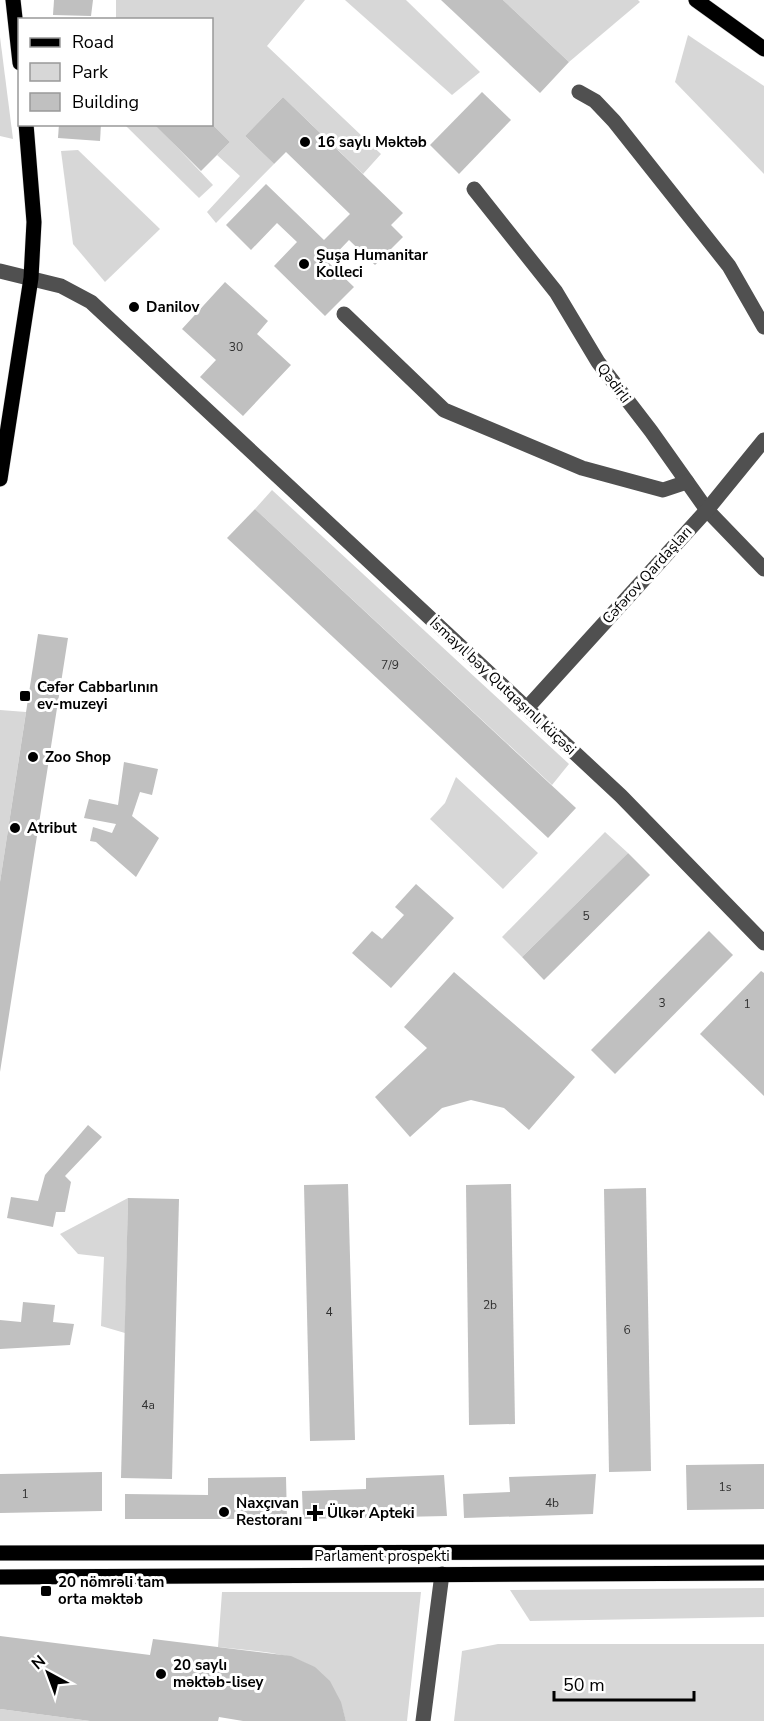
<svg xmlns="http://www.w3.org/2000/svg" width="764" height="1721" font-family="'Nunito Sans',sans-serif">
<rect width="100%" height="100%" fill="#fff"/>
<g fill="#d7d7d7">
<path d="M116,0h189l-38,46 114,108 -18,20 -80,-77 -38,39 29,28 -58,59 -9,-11 33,-36 -23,-21 13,-13 -18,-18v-104l-96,-1z"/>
<path d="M345,0h61l74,72 -28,23z"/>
<path d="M503,0h135l2,2 -71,60z"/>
<path d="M688,35l76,51v88l-89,-92z"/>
<path d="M0,37l13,102 -13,-3z"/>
<path d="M125,125h31l57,60 -14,13z"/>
<path d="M78,150l82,79 -55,53 -32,-38 -12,-93z"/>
<path d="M272,490l297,274 -17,21 -297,-276z"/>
<path d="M0,710l26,2 -26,170z"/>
<path d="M456,777l82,76 -35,36 -73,-70 15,-16z"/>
<path d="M605,832l23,21 -106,104 -20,-20z"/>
<path d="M128,1198l-3,135 -24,-7 3,-69 -26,-3 -18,-20z"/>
<path d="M764,1588v29l-234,4 -20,-31z"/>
<path d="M222,1592h199l-14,129h-61c-16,-71 -68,-67 -128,-74z"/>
<path d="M498,1644h266v77h-310l8,-70z"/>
<path d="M0,1709l90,12h-90z"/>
</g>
<g fill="#c0c0c0">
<path d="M54,0h39l-2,16 -38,-1z"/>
<path d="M441,0h62l66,62 -29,31z"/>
<path d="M482,92l29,28 -52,54 -29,-29z"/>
<path d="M283,97l120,116 -12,12 12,12 -28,28 -26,-25 -21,22 26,25 -29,29 -51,-50 23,-24 -20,-19 -26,27 -25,-25 40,-41 58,56 26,-26 -64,-62 -12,12 -29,-28z"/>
<path d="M59,124h42l-1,17 -42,-3z"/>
<path d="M154,124h58l18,18 -29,29z"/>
<path d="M225,282l43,39 -11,13 34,31 -48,51 -43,-39 16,-17 -34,-31z"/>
<path d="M255,509l321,299 -28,30 -321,-300z"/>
<path d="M38,634l30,4 -68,434v-190z"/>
<path d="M124,762l34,7 -6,26 -12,-3 -8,24 27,22 -23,39 -40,-35 -6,-1 3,-14 19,6 4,-9 -32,-6 5,-19 29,6z"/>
<path d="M628,853l22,22 -106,105 -22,-23z"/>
<path d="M416,884l38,34 -63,70 -39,-35 20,-22 10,8 22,-24 -9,-8z"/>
<path d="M709,931l24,24 -118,119 -24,-24z"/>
<path d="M761,971l3,2v123l-64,-62z"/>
<path d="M454,972l121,105 -46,53 -25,-22 -33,-8 -29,8 -32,29 -35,-40 52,-49 -23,-21z"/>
<path d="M88,1125l14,12 -37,39 6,6 -6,30h-9l-3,15 -46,-9 4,-21 27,4 7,-26z"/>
<path d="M348,1184l7,256 -45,1 -6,-256z"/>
<path d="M511,1184l4,240 -46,1 -3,-240z"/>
<path d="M646,1188l5,283 -42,1 -5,-283z"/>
<path d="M128,1198l51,1 -7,280 -51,-1z"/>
<path d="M23,1302l32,3 -2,17 21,2 -4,21 -70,4v-29l21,2z"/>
<path d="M764,1464v45l-77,1 -1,-45z"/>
<path d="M102,1472v39l-102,2v-39z"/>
<path d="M596,1474l-3,40 -129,4 -1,-24 47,-2 -1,-15z"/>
<path d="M444,1475l3,41 -144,3 -1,-28 64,-2v-11z"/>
<path d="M286,1477l1,42h-162v-25l83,1v-17z"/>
<path d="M0,1636l150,19 3,-16 138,17 24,11 15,14 11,21 5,19h-103l-24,-4 -1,4h-128l-90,-12z"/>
</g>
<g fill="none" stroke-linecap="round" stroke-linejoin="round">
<defs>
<g id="major">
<path d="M13,0l7,63"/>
<path d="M696,0l68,49"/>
<path d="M0,479l31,-201 3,-56 -8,-98"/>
<path d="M0,1553l764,-1"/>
<path d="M0,1577l764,-4"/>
</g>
</defs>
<use href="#major" stroke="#dbdbdb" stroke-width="16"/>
<g stroke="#505050" stroke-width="15">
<path d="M579,92l16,9 19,20 115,145 35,61"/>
<path d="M474,189l82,103 42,70 53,69 56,79 57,59"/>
<path d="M0,271l61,15 30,16 530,494 143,147"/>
<path d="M344,314l100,96 138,58 81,22 24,-8"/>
<path d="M527,708l180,-198 57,-70"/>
<path d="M423,1721l19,-147"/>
</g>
<use href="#major" stroke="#000" stroke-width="15"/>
</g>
<g fill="#000" stroke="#fff" stroke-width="2">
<circle cx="305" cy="142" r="6"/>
<circle cx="304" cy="264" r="6"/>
<circle cx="134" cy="307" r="6"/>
<rect x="19" y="690" width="12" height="12" rx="3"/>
<circle cx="33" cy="757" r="6"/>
<circle cx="15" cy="828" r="6"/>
<circle cx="224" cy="1512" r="6"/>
<path d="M312 1504h6v6h6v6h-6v6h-6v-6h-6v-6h6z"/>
<rect x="40" y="1585" width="12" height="12" rx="3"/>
<circle cx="161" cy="1674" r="6"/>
</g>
<g text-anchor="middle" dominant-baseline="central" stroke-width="6" stroke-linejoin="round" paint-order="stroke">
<g font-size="12" fill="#303030">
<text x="236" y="347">30</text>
<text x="390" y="665">7/9</text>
<text x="586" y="916">5</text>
<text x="662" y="1003">3</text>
<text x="747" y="1004">1</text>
<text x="490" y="1305">2b</text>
<text x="329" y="1312">4</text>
<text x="627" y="1330">6</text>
<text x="148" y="1405">4a</text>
<text x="725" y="1487">1s</text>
<text x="25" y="1494">1</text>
<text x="552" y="1503">4b</text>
</g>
<g font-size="15" font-weight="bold" fill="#000" stroke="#fff" text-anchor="start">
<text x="317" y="142">16 saylı Məktəb</text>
<text x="316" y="255">Şuşa Humanitar<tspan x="316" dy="17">Kolleci</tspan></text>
<text x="146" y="307">Danilov</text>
<text x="37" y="687">Cəfər Cabbarlının<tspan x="37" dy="17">ev-muzeyi</tspan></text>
<text x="45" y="757">Zoo Shop</text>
<text x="27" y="828">Atribut</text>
<text x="236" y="1503">Naxçıvan<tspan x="236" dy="17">Restoranı</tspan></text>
<text x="327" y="1513">Ülkər Apteki</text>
<text x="58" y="1582">20 nömrəli tam<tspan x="58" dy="17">orta məktəb</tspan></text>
<text x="173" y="1665">20 saylı<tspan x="173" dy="17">məktəb-lisey</tspan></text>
</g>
<g font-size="15" fill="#000" stroke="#fff">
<text transform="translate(614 383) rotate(53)">Qədirli</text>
<text transform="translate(647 575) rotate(-48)">Cəfərov Qardaşları</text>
<text transform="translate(503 686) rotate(43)">İsmayıl bəy Qutqaşınlı küçəsi</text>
<text x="382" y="1556">Parlament prospekti</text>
</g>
</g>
<rect x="18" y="18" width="195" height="108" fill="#ffffff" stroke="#999999" stroke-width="1.5"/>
<rect x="30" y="38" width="30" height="9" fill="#000000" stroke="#999999" stroke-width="1.5"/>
<text x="72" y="48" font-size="18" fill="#000000">Road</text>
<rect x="30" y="63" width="30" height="18" fill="#d7d7d7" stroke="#999999" stroke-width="1.5"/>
<text x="72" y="78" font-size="18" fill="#000000">Park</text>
<rect x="30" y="93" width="30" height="18" fill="#c0c0c0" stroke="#999999" stroke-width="1.5"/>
<text x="72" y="108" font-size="18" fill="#000000">Building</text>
<g transform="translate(48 1673) rotate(319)" stroke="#ffffff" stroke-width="4.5" paint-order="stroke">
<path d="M0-4.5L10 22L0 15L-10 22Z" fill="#000000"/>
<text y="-9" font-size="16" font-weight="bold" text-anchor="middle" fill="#000000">N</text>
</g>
<path d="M554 1691v9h140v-9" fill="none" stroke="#000000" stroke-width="3"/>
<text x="563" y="1691" font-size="18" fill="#000000" stroke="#ffffff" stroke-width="4.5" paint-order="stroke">50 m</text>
</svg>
